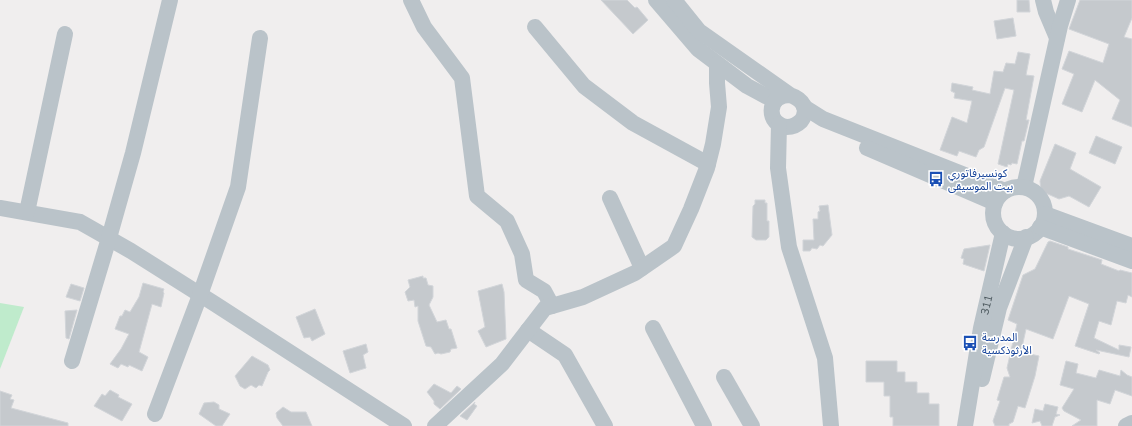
<svg xmlns="http://www.w3.org/2000/svg" width="1132" height="426" font-family="'Nunito Sans','Noto Sans Arabic',sans-serif">
<rect width="100%" height="100%" fill="#f0eeee"/>
<path fill="#bfebcc" d="M0,303l24,4 -24,62z"/>
<g fill="#c5c9cd" stroke="#d2d5d9">
<path d="M601,0h26l8,8 2,-1 11,13 -15,14z"/>
<path d="M1017,0h12l1,12h-13z"/>
<path d="M1080,0h52v18l-8,19 8,2v88l-20,-8 8,-19 -25,-20 -13,32 -20,-8 12,-30 -12,-5 7,-18 34,12 6,-19 -40,-15z"/>
<path d="M1013,18l3,18 -19,3 -3,-18z"/>
<path d="M1018,52l12,2 -4,21 8,1 -8,44h3l-5,21h-2l-5,23 -5,-1 -1,2 -3,-1 -1,3 -9,-3 16,-74 -9,-2 -21,59 -5,3 -3,7 -17,-6 -2,5 -17,-6 12,-33 15,6 5,-22 -18,-3 1,-5 -4,-2 1,-8 21,4 -1,3 18,4 4,-23 9,1 3,-9 9,1z"/>
<path d="M1096,136l26,11 -7,17 -26,-11z"/>
<path d="M1055,144l21,9 -6,16 31,18 -12,20 -20,-11 -10,3 -18,-8 -1,-10z"/>
<path d="M755,200h10v3h2v18h2v16l-3,3h-10l-4,-3 1,-31 2,-2z"/>
<path d="M828,205l4,30 -9,11 -3,-1 -3,4 -5,-1 -2,3h-7v-11h11l-1,-21h5v-7l2,-1 -1,-5z"/>
<path d="M1050,241l18,6v2l34,11 -1,4 18,7 1,-1 12,3v24l-4,-2 -2,8 -9,-2 -6,24 -12,-4 -5,17 25,12v-5l12,2 -2,10 -33,-7 4,3 -1,1 -24,-8 14,-42 -20,-8 -16,43 -27,-10 -5,23 18,4 -4,20 -10,32 -7,-2 -5,16 -4,2v2h-14l-2,-5 7,-20 -3,-1 7,-23h6l-3,-9 10,-44 -9,-4 15,-45 12,-6 13,-27z"/>
<path d="M990,245l-6,26 -21,-7 1,-5 -3,-1 3,-9z"/>
<path d="M423,276v2h3l2,7 5,1v11l-4,8 8,17 9,-2 3,9h2l6,19 -6,1 -1,3 -9,2 -3,-1 -3,1 -4,-7 -5,-1 -8,-25v-15l-3,1 -1,-7 -6,1 -3,-9 5,-5 -2,-7z"/>
<path d="M143,283l21,6 -1,3 1,1 -3,14 -9,-3 -13,48 9,5 -6,14 -13,-6 -1,2 -7,-3 -3,4 -8,-4 11,-15 8,-15 -14,-5 5,-13h2l3,-6 5,2 9,-15z"/>
<path d="M71,284l13,4 -4,13 -14,-4z"/>
<path d="M502,284l2,8 2,47 -20,8 -8,-16 7,-4 -7,-36z"/>
<path d="M315,309l10,25 -13,7 -2,-4 -6,1 -8,-21z"/>
<path d="M77,310l-8,29 -3,-1 -1,-27z"/>
<path d="M366,344l2,8 -5,3 3,13 -16,5 -7,-22z"/>
<path d="M252,356l16,9 2,5 -2,2 -6,14 -3,-1 -3,3 -5,-3 -6,4 -5,-3 -5,-10z"/>
<path d="M866,361h31v11h8v10h12v11h12v11h10v22h-46v-9h-3v-21h-6v-14h-18z"/>
<path d="M1066,361l12,3 -2,9 20,5 3,-8 21,6 1,-6 6,5 5,2v19l-17,-6 -5,14 -13,-4v26h-25l9,-6 -17,-9 -2,-3 12,-19 -14,-4z"/>
<path d="M434,384l17,9 6,-7 4,3 -21,20 -6,-5v-3l-7,-9z"/>
<path d="M110,390l9,5 -1,2 14,7 -10,17 -28,-15 8,-12 3,2z"/>
<path d="M0,391l12,4 -2,4 4,1 -3,8 57,15v3h-68z"/>
<path d="M214,402l5,3v4l11,5 -8,12h-6l-17,-12 5,-11z"/>
<path d="M475,402l-1,2 3,2 -10,14 -7,-4z"/>
<path d="M1045,404l13,3 -2,7 4,1 -5,2 -3,9h-10l-2,-5 -8,2 3,-14 8,2z"/>
<path d="M283,407l8,5h15l6,14h-29l-6,-8 -1,-5z"/>
</g>
<g fill="none" stroke-linecap="round" stroke-linejoin="round">
<g stroke="#bac3c9" stroke-width="16">
<path d="M411,0l13,27 38,51 15,118 30,25 15,33 4,26 18,11 8,15"/>
<path d="M656,0l42,49 49,37 28,15"/>
<path d="M674,0l25,31 91,64c12,4 20,14 11,26 -4,4 -8,6 -14,6 -20,-1 -22,-32 3,-32"/>
<path d="M1043,0l3,12 11,26"/>
<path d="M535,27l49,59 49,37 75,41"/>
<path d="M804,107l19,12 182,72"/>
<path d="M779,124l-1,44 11,79 36,111 6,68"/>
<path d="M867,148l128,55"/>
<path d="M1024,187l36,-161 8,-26"/>
<circle cx="1019" cy="213" r="26"/>
<path d="M610,198l32,70"/>
<path d="M0,208l80,14 51,29 84,53 189,122"/>
<path d="M27,212l38,-178"/>
<path d="M1045,214l87,32"/>
<path d="M1040,227l92,34"/>
<path d="M653,328l51,98"/>
<path d="M528,330l37,25 40,71"/>
<path d="M72,361l37,-123 24,-85 37,-153"/>
<path d="M724,377l28,49"/>
<path d="M982,379l17,-71 27,-71"/>
<path d="M155,414l45,-119 38,-108 22,-149"/>
<path d="M435,426l67,-62 43,-56 38,-11 52,-24 39,-27 17,-37 16,-41 6,-24 6,-37 -2,-24v-19"/>
<path id="s1" d="M965,426l16,-98 22,-95"/>
<path d="M1126,426l6,-3"/>
</g>
</g>
<defs>
<symbol id="bus-bare" viewBox="-9 -9 18 18"><path d="M-5-6H5V4H4V6H2V4H-2V6H-4V4H-5ZM-3.5-4V0h7V-4ZM-3.5 1.2v1.5H-2V1.2ZM2 1.2v1.5H3.5V1.2Z" fill="#1a4fb4" stroke="#fff" stroke-width="2.5" paint-order="stroke"/></symbol>
</defs>
<g fill-rule="evenodd">
<use href="#bus-bare" x="925" y="168" width="22" height="22"/>
<use href="#bus-bare" x="959" y="332" width="22" height="22"/>
</g>
<g text-anchor="middle" dominant-baseline="central" stroke-width="3" stroke-linejoin="round" paint-order="stroke">
<g font-size="11" fill="#164399" stroke="#fff" text-anchor="start">
<text x="948" y="173">كونسيرفاتوري<tspan x="948" dy="13">بيت الموسيقى</tspan></text>
<text x="982" y="337">المدرسة<tspan x="982" dy="13">الأرثوذكسية</tspan></text>
</g>
<g font-size="11" fill="#475359" stroke="#fff">
<text stroke="none"><textPath href="#s1" startOffset="123">311</textPath></text>
</g>
</g>
</svg>
